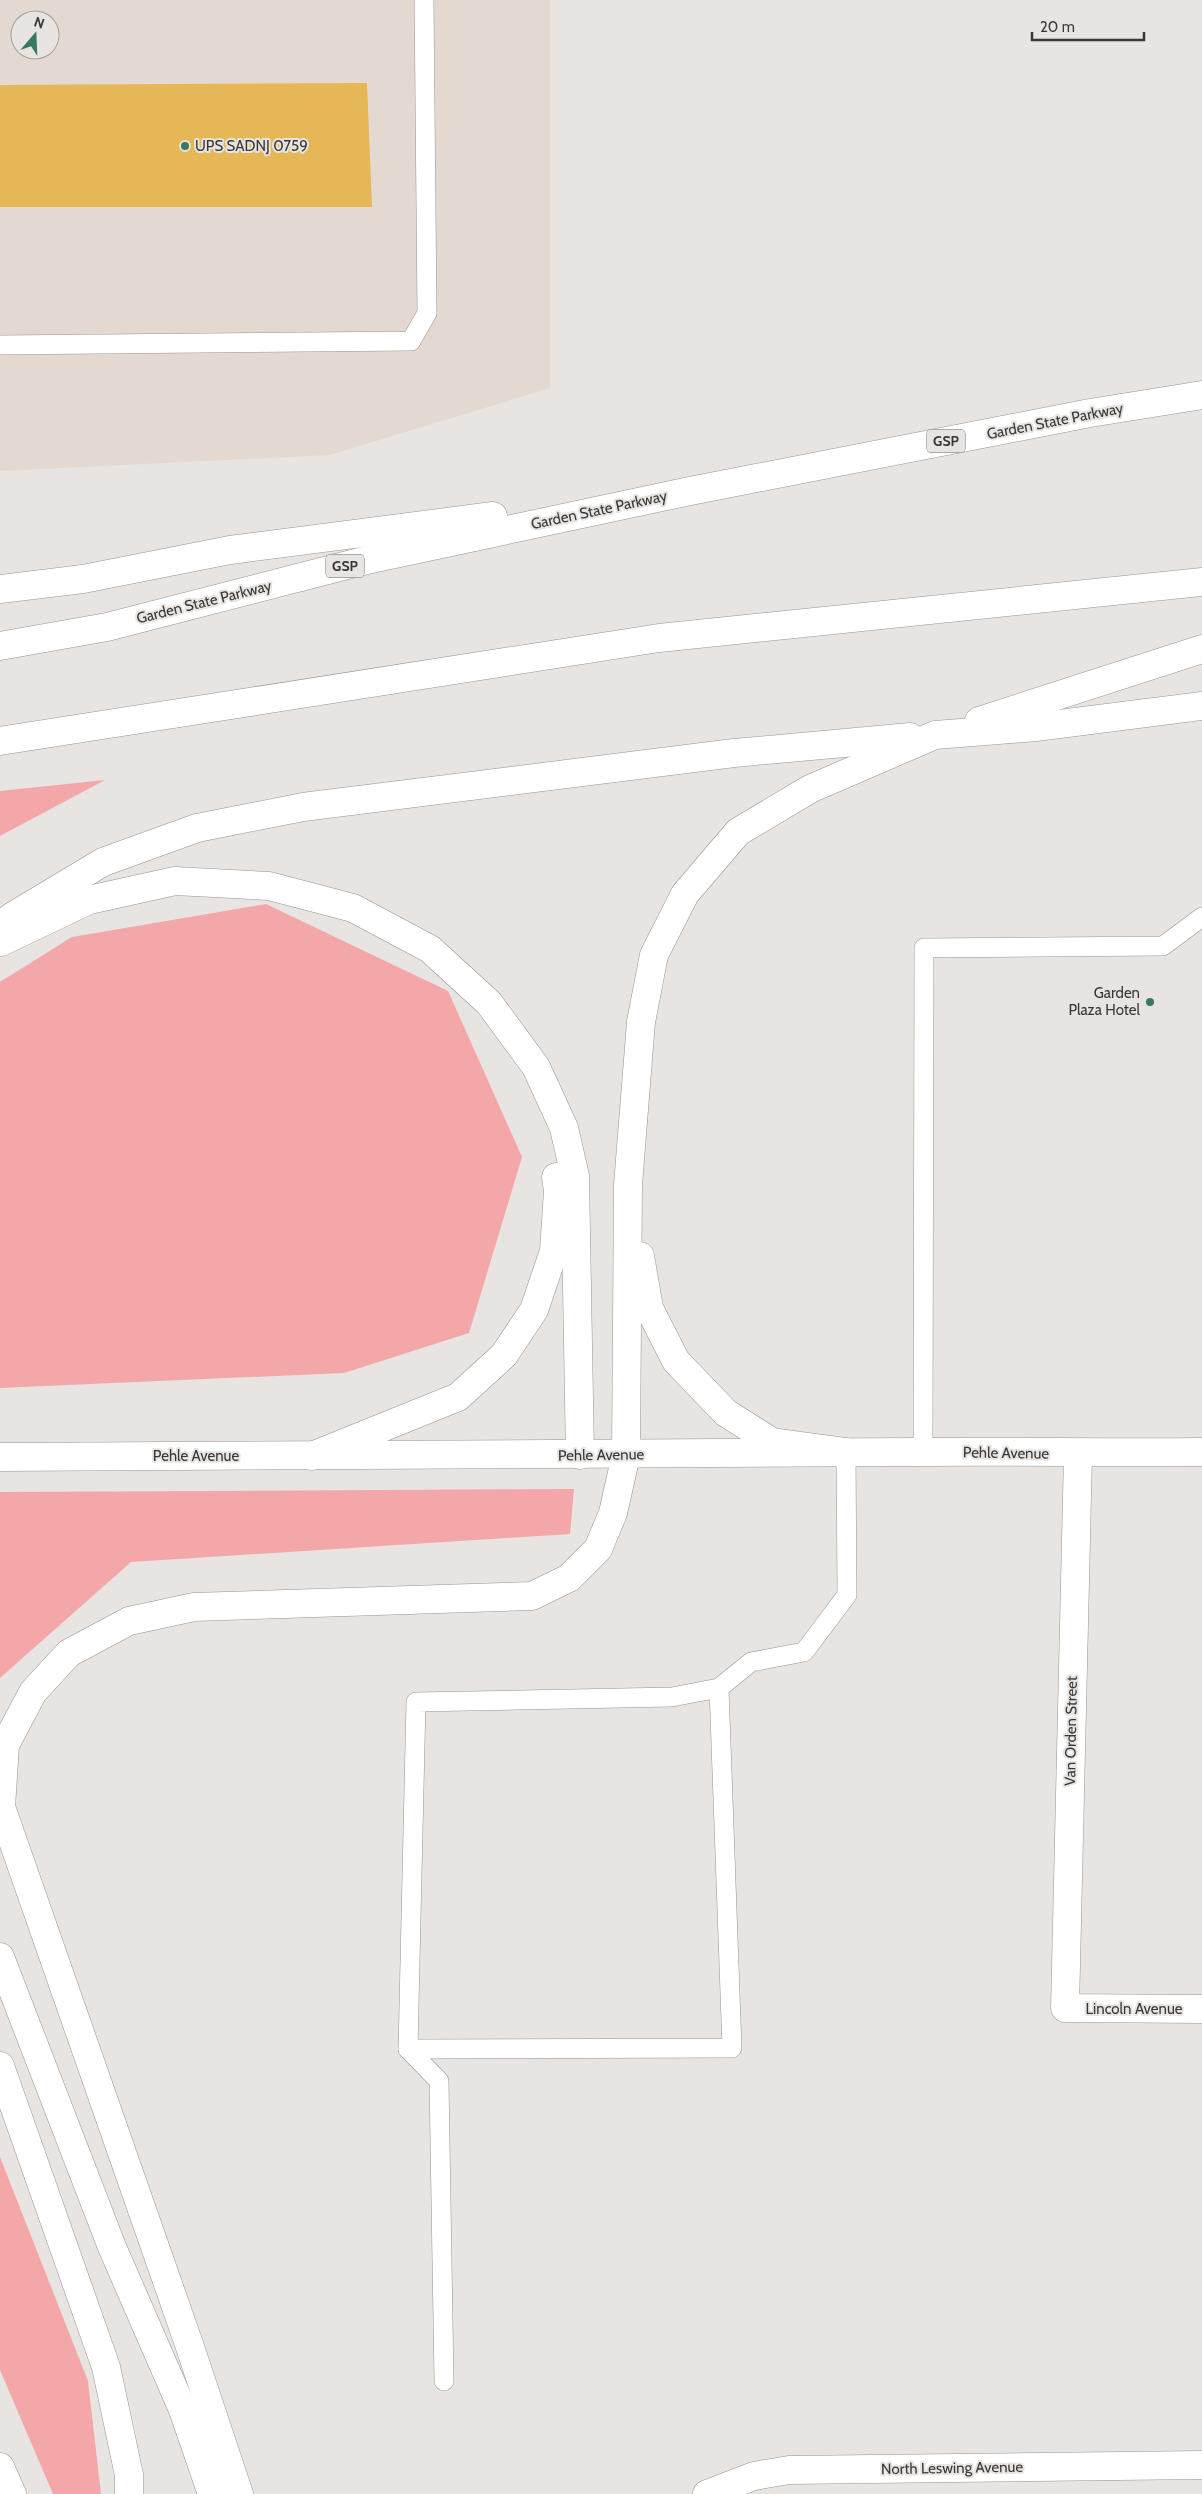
<svg xmlns="http://www.w3.org/2000/svg" width="1202" height="2494" font-family="Cabin,sans-serif">
<rect width="100%" height="100%" fill="#e7e4e1"/>
<path fill="#e3d9d1" fill-rule="evenodd" d="M0,0h550v388l-220,67 -330,16zM20,20h30v30h-30z"/>
<g fill="#f4a7a8">
<path d="M105,780l-105,56v-45z"/>
<path d="M266,904l182,87 74,166 -53,176 -125,40 -344,15v-406l72,-45z"/>
<path d="M574,1489l-4,45 -439,28 -131,116v-186z"/>
<path d="M0,2157l88,224 13,113h-48l-53,-124z"/>
</g>
<path fill="#e6b756" d="M367,83l5,124h-372v-122z"/>
<g fill="none" stroke-linecap="round" stroke-linejoin="round">
<defs>
<g id="lane">
<path d="M0,345l411,-4 16,-28 -3,-313"/>
<path d="M923,1451l1,-503 239,-2 39,-29"/>
<path d="M719,1688l13,360 -324,1 8,-347 256,-5 47,-9 32,-26 53,-10 43,-57 -1,-143"/>
<path d="M408,2049l31,32 5,300"/>
</g>
<g id="street">
<path d="M1078,1454l-13,554 137,1"/>
<path d="M707,2494l47,-18 35,-6 413,-5"/>
</g>
<path id="secondary" d="M0,1457c306,-1 612,-4 918,-5 95,-1 189,1 284,0"/>
<g id="highway">
<path d="M0,589l83,-10 147,-29 263,-34"/>
<path d="M0,646l107,-19 264,-68 319,-68 400,-78 112,-18"/>
<path d="M979,721l223,-72"/>
<path d="M0,741l659,-103 543,-56"/>
<path d="M0,926l13,-10 90,-54 94,-34 106,-21 431,-54 176,-16"/>
<path d="M1,942l88,-42 86,-19 94,5 84,22 77,41 59,54 47,64 28,61 11,48 5,279"/>
<path d="M640,1256l9,52 27,53 50,52 46,29 74,10"/>
<path d="M312,1456l146,-59 46,-42 30,-45 20,-59 4,-60 -2,-14"/>
<path d="M0,1957l112,290 71,163 29,84"/>
<path d="M0,2066l106,301 23,108v19"/>
<path d="M0,2467l12,27"/>
<path d="M239,2494l-50,-150 -188,-537 4,-62 28,-53 36,-39 60,-32 65,-14 338,-11 37,-18 29,-29 15,-36 13,-58 2,-270 13,-163 13,-67 31,-61 53,-62 72,-43 125,-54 101,-8 166,-21"/>
</g>
</defs>
<use href="#lane" stroke="#989492" stroke-width="20"/>
<use href="#street" stroke="#989492" stroke-width="29"/>
<use href="#secondary" stroke="#989492" stroke-width="29"/>
<use href="#highway" stroke="#989492" stroke-width="29"/>
<use href="#lane" stroke="#fff" stroke-width="19"/>
<use href="#street" stroke="#fff" stroke-width="28"/>
<use href="#secondary" stroke="#fff" stroke-width="28"/>
<use href="#highway" stroke="#fff" stroke-width="28"/>
</g>
<g fill="#3b7864" stroke="#e7e4e1" stroke-width="2">
<circle cx="185" cy="146" r="5"/>
<circle cx="1150" cy="1002" r="5"/>
</g>
<g text-anchor="middle" dominant-baseline="central" stroke-width="4" stroke-linejoin="round" paint-order="stroke">
<g fill="#e7e4e1" stroke="#6d6c6a" stroke-width="1">
<rect x="927" y="429.5" width="38" height="23" rx="4"/>
<rect x="326" y="554.5" width="38" height="23" rx="4"/>
</g>
<g font-size="14" font-weight="bold" fill="#393837">
<text x="946" y="441">GSP</text>
<text x="345" y="566">GSP</text>
</g>
<g font-size="15" fill="#393837" stroke="#e7e4e1" text-anchor="start">
<text x="195" y="146">UPS SADNJ 0759</text>
<text x="1140" y="993" text-anchor="end">Garden<tspan x="1140" dy="17">Plaza Hotel</tspan></text>
</g>
<g font-size="15" fill="#393837" stroke="#e7e4e1">
<text transform="translate(1055 421) rotate(-11)">Garden State Parkway</text>
<text transform="translate(599 510) rotate(-12)">Garden State Parkway</text>
<text transform="translate(204 602) rotate(-14)">Garden State Parkway</text>
<text transform="translate(1006 1453) rotate(1)">Pehle Avenue</text>
<text transform="translate(601 1455) rotate(-1)">Pehle Avenue</text>
<text x="196" y="1456">Pehle Avenue</text>
<text transform="translate(1071 1731) rotate(-89)">Van Orden Street</text>
<text x="1134" y="2009">Lincoln Avenue</text>
<text transform="translate(952 2468) rotate(-1)">North Leswing Avenue</text>
</g>
</g>
<g transform="translate(35 35) rotate(19)"><circle r="24" fill="#e7e4e1" stroke="#a19f9d"/>
<path d="M0-4L9 19L0 12L-9 19Z" fill="#3b7864"/>
<text y="-8" font-size="14" font-weight="bold" text-anchor="middle" fill="#393837">N</text>
</g>
<path d="M1032 32v8h112v-8" fill="none" stroke="#393837" stroke-width="2.5"/>
<text x="1040" y="32" font-size="15" fill="#393837" stroke="#e7e4e1" stroke-width="4" paint-order="stroke">20 m</text>
</svg>
